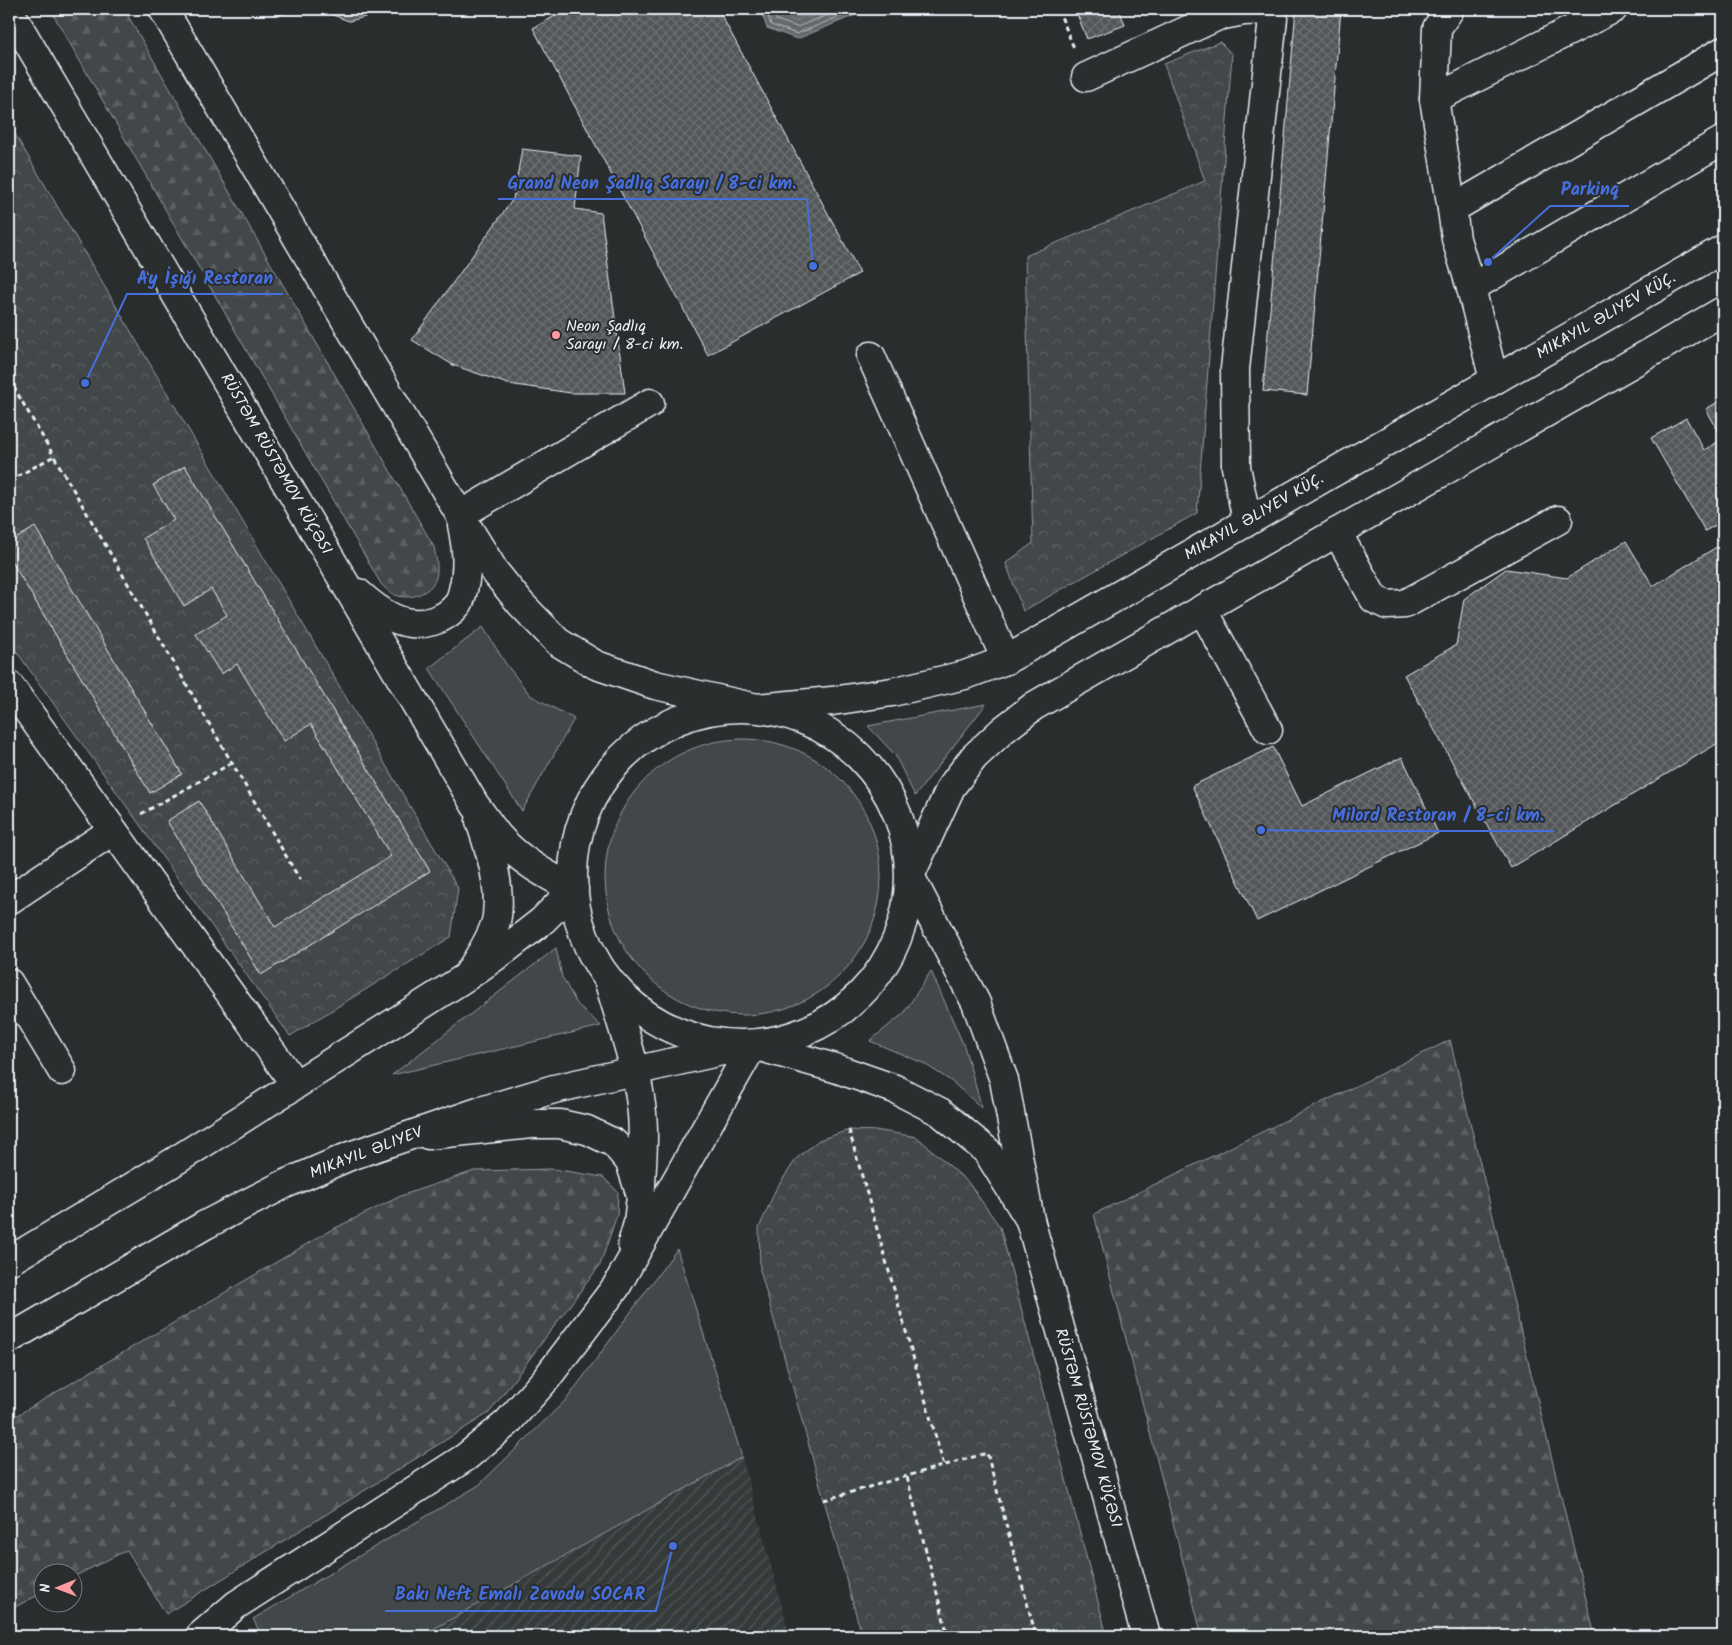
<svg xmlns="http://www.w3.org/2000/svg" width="1732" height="1645" font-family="Kalam,sans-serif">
<defs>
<pattern id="industrial-furrows" width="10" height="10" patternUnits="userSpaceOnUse" patternTransform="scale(1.25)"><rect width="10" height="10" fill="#363a3b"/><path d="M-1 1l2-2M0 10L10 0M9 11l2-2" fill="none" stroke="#535758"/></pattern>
<pattern id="forest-firs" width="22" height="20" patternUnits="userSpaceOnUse" patternTransform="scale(1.25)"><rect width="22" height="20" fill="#424648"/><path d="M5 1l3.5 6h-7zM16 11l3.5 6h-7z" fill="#5d6163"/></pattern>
<pattern id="park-crowns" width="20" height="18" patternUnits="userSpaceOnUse" patternTransform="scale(1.25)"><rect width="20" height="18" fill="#424648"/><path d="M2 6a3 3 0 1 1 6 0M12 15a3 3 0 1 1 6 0" fill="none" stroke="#5d6163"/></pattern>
<pattern id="water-waves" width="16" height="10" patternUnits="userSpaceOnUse" patternTransform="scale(1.25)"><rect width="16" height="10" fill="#63686b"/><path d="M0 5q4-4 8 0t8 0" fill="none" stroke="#797e81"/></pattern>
<pattern id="building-cross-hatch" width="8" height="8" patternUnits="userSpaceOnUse" patternTransform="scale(1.25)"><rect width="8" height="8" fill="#535759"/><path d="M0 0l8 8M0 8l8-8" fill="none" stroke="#6c7072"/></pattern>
</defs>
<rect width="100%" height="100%" fill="#2a2d2e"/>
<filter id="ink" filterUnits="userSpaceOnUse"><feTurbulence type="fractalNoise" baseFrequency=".02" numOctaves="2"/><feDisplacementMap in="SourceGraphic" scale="10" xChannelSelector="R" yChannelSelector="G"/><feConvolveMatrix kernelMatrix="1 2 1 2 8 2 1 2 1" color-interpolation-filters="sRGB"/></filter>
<g filter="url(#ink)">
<path fill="url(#industrial-furrows)" d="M742,1457l48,179h-369z"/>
<g fill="#424648" stroke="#959ca0">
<path d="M483,627l23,37 24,31 44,24 -52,92 -93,-143z"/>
<path d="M986,704l-71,92 -20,-41 -27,-29z"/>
<circle cx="743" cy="877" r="138"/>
<path d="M556,948l6,29 15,27 24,22 -209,49z"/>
<path d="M931,971l33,75 18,62 -31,-27 -28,-18 -53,-22 34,-28z"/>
<path d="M677,1249l65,208 -321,179h-159l-9,-17 226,-134 88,-86z"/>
</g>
<g fill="url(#forest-firs)" stroke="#959ca0">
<path d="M50,9h74l310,538c2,11 6,25 0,35 -7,13 -28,19 -41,12 -4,-2 -9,-7 -12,-10z"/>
<path d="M1450,1040l145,596h-393l-108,-422z"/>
<path d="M553,1169l50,8 15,15 -1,23 -17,50 -111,148 -323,201 -39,-64 -54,27 -1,-5h-30v21l-33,17v-190l320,-189 74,-36 71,-24z"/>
</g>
<g fill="url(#park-crowns)" stroke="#959ca0">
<path d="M1220,42l12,12 -35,459 -174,98 -17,-48 27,-20 -8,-287 180,-75 -41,-117z"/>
<path d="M9,124l449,764 -7,49 -161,99 -281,-395z"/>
<path d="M849,1130l32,1 36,6 51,45 32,45 107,409h-245l-102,-366 -1,-42 17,-39 21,-31 22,-18z"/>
</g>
<path fill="url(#water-waves)" stroke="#989fa3" d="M760,9h103l-3,4 -63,26 -30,-11z"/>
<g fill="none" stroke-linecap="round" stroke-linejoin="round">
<g stroke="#b3bac0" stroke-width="1">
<path d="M766,9l5,16 26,9 60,-25"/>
<path d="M772,9l4,11 21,7 45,-18"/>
</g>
</g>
<g fill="url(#building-cross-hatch)" stroke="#e8f1f8">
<path d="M273,9h18l-12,7z"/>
<path d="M323,9h62l-4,4 -32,8 -24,-9z"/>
<path d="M568,9h150l142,264 -152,82 -175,-327z"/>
<path d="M1075,9h44l6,16 -38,14z"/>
<path d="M1296,9h45l-34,386 -44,-4z"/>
<path d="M522,149l59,7 -6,53 26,4 24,180h-54l-63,-9 -55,-19 -41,-25 101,-141z"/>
<path d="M1723,399v122l-18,10 -54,-93 35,-20 18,32 19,-11 -17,-30z"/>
<path d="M185,466l245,405 -169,104 -94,-154 32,-20 76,126 116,-71 -80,-132 -27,17 -47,-77 -16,10 -25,-40 31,-19 -16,-26 -27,17 -41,-68 31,-18 -21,-35z"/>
<path d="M35,527l147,247 -32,19 -141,-236v-14z"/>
<path d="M1626,541l27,45 70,-43v197l-212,128 -107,-193 52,-30 8,-46 42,-30 61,9z"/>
<path d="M1273,747l29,59 100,-49 36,76 -181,88 -65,-135z"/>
</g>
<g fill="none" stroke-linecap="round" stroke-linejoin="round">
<defs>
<g id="minor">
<path d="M1450,9l-13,19 -3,71 18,110"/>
<path d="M1086,77l132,-61 26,-5 30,-1"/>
<path d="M1434,99l179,-90"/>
<path d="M1471,288l252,-148"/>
<path d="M871,356l135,304"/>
<path d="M1494,380l-23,-92 -15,-49 -4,-30 271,-158"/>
<path d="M460,515l190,-112"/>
<path d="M1247,521l-11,-54 -1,-98 39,-360"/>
<path d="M1337,532l37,67 13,6 18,-1 153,-84"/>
<path d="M1202,609l66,121"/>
<path d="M9,685l286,399"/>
<path d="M910,876l66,127 28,77 26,140 116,416"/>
<path d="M9,900l103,-69"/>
<path d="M608,979c12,42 28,83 33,126 4,27 1,54 0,81"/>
<path d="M9,983l53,88"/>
<path d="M428,1135l103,-11h29l27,6 27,13 16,19 11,34 -3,27 -6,21"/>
<path d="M200,1636l36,-31 230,-148 41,-34 39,-44 70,-92 137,-242 82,23 60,21 45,23 47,39 43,69"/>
</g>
<g id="major">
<path d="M163,9l297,506 35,57 26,32 37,38 38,23 59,20 102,23 75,-7 60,-9 73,-17 41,-15 717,-411"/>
<path d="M9,10l466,795c8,10 15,21 23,31 21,24 48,39 76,53l-32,32 -36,28 -40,28 -294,186 -163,98"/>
<path d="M358,593c21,19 45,37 75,28 10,-3 18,-8 25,-17 2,-2 3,-7 4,-10 7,-25 5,-44 0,-69"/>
<circle cx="741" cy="876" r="168"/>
<path d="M910,876l41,-89 23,-30 29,-27 31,-24 689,-395"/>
<path d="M470,971c9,-14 25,-38 27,-55 4,-33 -7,-65 -17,-95"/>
<path d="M9,1339l196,-114 80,-41 65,-28 131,-45 73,-22 177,-40"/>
</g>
</defs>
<use href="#minor" stroke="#e8f1f8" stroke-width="31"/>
<use href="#major" stroke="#e8f1f8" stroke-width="31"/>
<g stroke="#e8f1f8" stroke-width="3" stroke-dasharray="5 4" stroke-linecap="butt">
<path d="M1058,9l16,39"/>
<path d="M9,379l291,501"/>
<path d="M9,481l45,-25"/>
<path d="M141,814l91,-51"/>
<path d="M849,1130l95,336"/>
<path d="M907,1477l41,159"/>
<path d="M824,1500l163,-47 49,183"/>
</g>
<use href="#minor" stroke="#2a2d2e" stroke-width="28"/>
<use href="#major" stroke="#2a2d2e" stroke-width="28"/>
</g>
</g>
<circle fill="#ff9aa2" stroke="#2a2d2e" stroke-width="2" cx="556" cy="335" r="5"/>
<g text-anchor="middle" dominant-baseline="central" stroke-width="4" stroke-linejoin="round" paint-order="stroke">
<g font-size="16" fill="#e8f1f8" stroke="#2a2d2e">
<text transform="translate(1606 316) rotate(-30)">MIKAYIL ƏLIYEV KÜÇ.</text>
<text transform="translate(276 464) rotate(60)">RÜSTƏM RÜSTƏMOV KÜÇƏSI</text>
<text transform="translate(1254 517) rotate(-30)">MIKAYIL ƏLIYEV KÜÇ.</text>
<text transform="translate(366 1153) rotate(-21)">MIKAYIL ƏLIYEV</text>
<text transform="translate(1088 1428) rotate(74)">RÜSTƏM RÜSTƏMOV KÜÇƏSI</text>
</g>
<g font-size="16" fill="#e8f1f8" stroke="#2a2d2e" text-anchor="start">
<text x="566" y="326">Neon Şadlıq<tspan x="566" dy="18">Sarayı / 8-ci km.</tspan></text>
</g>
</g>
<path fill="none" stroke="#466fde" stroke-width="2" d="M813 266L807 199H498M1488 262L1550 206H1629M85 383L127 294H283M1261 830L1323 831H1554M673 1546L656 1611H385"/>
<g fill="#466fde" stroke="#2a2d2e" stroke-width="2">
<circle cx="813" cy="266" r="5"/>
<circle cx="1488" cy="262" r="5"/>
<circle cx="85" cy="383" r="5"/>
<circle cx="1261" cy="830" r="5"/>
<circle cx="673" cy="1546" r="5"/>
</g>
<g font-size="18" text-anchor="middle" font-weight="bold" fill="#466fde" stroke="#2a2d2e" stroke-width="4" stroke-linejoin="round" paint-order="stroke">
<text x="652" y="189">Grand Neon Şadlıq Sarayı / 8-ci km.</text>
<text x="1590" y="195">Parkinq</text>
<text x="205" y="284">Ay İşığı Restoran</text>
<text x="1438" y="821">Milord Restoran / 8-ci km.</text>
<text x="520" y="1600">Bakı Neft Emalı Zavodu SOCAR</text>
</g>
<rect width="1732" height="1645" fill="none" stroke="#2a2d2e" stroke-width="30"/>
<rect x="15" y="15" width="1702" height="1615" fill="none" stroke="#e8f1f8" stroke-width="2" filter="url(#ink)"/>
<g transform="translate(58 1588) rotate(269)"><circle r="24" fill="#2a2d2e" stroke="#767b7f"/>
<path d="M0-4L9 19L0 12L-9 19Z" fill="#ff9aa2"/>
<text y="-8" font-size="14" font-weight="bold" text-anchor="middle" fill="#e8f1f8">N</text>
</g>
</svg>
